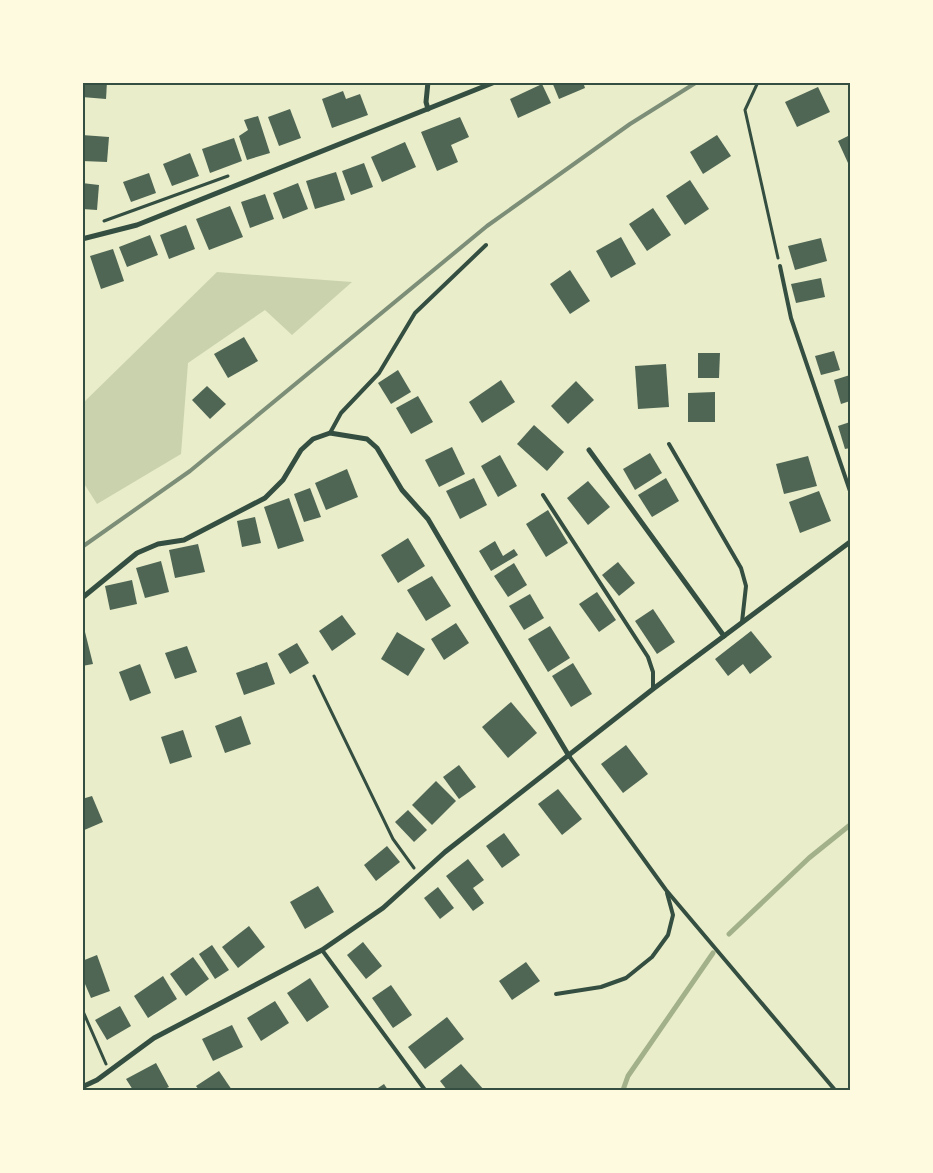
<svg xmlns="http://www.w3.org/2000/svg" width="933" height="1173" font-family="'Alegreya Sans',sans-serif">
<rect width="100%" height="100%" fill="#e9edc9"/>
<path fill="#cad2ad" d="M217,272l135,10 -60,53 -27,-25 -77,53 -7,91 -84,50 -14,-22v-79z"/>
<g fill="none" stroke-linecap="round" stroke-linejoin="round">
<g stroke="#a3b18a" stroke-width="5">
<path d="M729,934l80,-76 41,-33"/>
<path d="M623,1090l5,-14 85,-123"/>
</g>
</g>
<g fill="#4f6655">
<path d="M82,82h25l-1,17 -24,-2z"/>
<path d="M552,82h31l2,6 -26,11z"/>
<path d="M542,84l9,19 -33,15 -8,-19z"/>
<path d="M818,87l12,25 -33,15 -12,-25z"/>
<path d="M343,91l3,8 14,-5 8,21 -36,13 -10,-29z"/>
<path d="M290,109l11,29 -22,8 -11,-29z"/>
<path d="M258,116l12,37 -23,7 -8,-24 9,-6 -4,-10z"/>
<path d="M460,117l9,20 -18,8 7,17 -21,9 -16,-39z"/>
<path d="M82,135l27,2 -2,25 -25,-1z"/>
<path d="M717,135l14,21 -28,18 -13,-22z"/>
<path d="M850,135v27l-2,1 -10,-22z"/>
<path d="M234,138l8,23 -32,12 -8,-24z"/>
<path d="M405,142l11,25 -34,15 -11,-25z"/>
<path d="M190,153l9,23 -27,10 -9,-22z"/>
<path d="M364,163l9,24 -22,8 -9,-24z"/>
<path d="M336,172l9,28 -30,9 -9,-28z"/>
<path d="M149,173l7,20 -25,9 -8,-20z"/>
<path d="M690,180l19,29 -24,16 -19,-29z"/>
<path d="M82,183l17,2 -2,25 -15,-1z"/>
<path d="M298,183l10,26 -25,10 -10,-26z"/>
<path d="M265,194l9,25 -24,9 -9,-26z"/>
<path d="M230,206l13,31 -34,13 -13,-31z"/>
<path d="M653,208l18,27 -24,16 -18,-27z"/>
<path d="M186,225l9,24 -26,10 -9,-24z"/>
<path d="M150,235l8,20 -31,12 -8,-20z"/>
<path d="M621,237l15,27 -25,14 -15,-27z"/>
<path d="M821,238l6,23 -32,9 -7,-24z"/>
<path d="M113,249l11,32 -23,8 -11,-33z"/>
<path d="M570,270l20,31 -20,13 -20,-30z"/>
<path d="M821,278l4,19 -29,6 -5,-19z"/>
<path d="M244,337l14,24 -30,17 -14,-24z"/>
<path d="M834,351l6,19 -19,5 -6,-19z"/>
<path d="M698,353h22l-1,25h-21z"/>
<path d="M666,364l3,43 -31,2 -3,-43z"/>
<path d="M398,370l13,22 -20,12 -13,-21z"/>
<path d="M850,375v26l-9,3 -7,-24z"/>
<path d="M501,380l14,22 -33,21 -13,-21z"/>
<path d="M576,381l18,19 -26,24 -17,-18z"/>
<path d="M207,386l19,18 -16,15 -18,-19z"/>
<path d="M715,392v30h-27v-29z"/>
<path d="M418,396l15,26 -22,12 -15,-26z"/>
<path d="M850,422v26l-5,1 -7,-23z"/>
<path d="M534,425l30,27 -17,19 -30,-27z"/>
<path d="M452,447l13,27 -26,13 -14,-27z"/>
<path d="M650,453l12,20 -27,17 -12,-21z"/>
<path d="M500,455l17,31 -19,11 -17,-31z"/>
<path d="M808,456l9,30 -33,8 -8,-30z"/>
<path d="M347,469l11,28 -32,13 -11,-27z"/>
<path d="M474,478l13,27 -27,14 -14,-28z"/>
<path d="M666,478l13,23 -27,16 -14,-22z"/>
<path d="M588,481l22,26 -22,18 -21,-27z"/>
<path d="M310,488l11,29 -17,5 -10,-28z"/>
<path d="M819,491l12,30 -31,12 -11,-31z"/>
<path d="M289,498l15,43 -26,8 -14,-42z"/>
<path d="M548,510l20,33 -22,14 -20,-33z"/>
<path d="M255,517l6,26 -19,4 -5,-26z"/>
<path d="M408,538l17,28 -27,17 -17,-28z"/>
<path d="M495,541l8,15 11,-7 4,6 -27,16 -12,-20z"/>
<path d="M198,544l7,28 -30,6 -6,-28z"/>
<path d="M161,561l8,31 -24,6 -9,-30z"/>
<path d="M618,562l17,21 -16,13 -17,-21z"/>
<path d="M514,563l13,22 -19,12 -14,-21z"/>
<path d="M432,576l19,30 -25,15 -19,-31z"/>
<path d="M132,580l5,24 -27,6 -5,-24z"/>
<path d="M597,592l19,28 -17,12 -20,-28z"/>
<path d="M530,594l14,24 -20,12 -15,-24z"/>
<path d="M653,609l22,33 -18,12 -22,-33z"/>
<path d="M342,615l14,19 -24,17 -13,-20z"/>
<path d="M456,623l13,20 -25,17 -13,-21z"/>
<path d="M550,626l20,32 -22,14 -20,-33z"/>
<path d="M751,631l21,26 -22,17 -7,-10 -15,12 -13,-17z"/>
<path d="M85,632l8,32 -11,2v-33z"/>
<path d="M397,632l28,17 -17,27 -27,-17z"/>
<path d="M297,643l12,20 -19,11 -12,-20z"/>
<path d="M187,646l10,26 -22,7 -10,-26z"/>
<path d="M267,662l8,22 -31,11 -8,-22z"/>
<path d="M573,663l19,31 -21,13 -19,-31z"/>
<path d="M140,664l11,29 -21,8 -11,-29z"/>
<path d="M511,702l26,31 -29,25 -26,-31z"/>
<path d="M241,716l10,28 -26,9 -10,-27z"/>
<path d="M183,730l9,27 -22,7 -9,-27z"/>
<path d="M626,745l22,29 -25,19 -22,-29z"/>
<path d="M459,765l17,22 -17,12 -16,-22z"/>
<path d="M436,781l20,20 -24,24 -20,-20z"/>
<path d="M558,789l24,30 -20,16 -24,-31z"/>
<path d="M92,796l11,26 -21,9v-32z"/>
<path d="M408,810l19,20 -13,12 -19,-20z"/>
<path d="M504,833l16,22 -18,13 -16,-22z"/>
<path d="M387,846l13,16 -24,19 -12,-16z"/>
<path d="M468,859l16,21 -11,8 11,15 -11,8 -27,-35z"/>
<path d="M318,886l16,26 -29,17 -15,-27z"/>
<path d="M438,887l16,21 -14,11 -16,-21z"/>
<path d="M249,926l16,21 -27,21 -16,-21z"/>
<path d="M363,942l19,24 -16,13 -19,-24z"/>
<path d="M212,945l17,25 -14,9 -16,-25z"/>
<path d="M97,955l13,36 -19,7 -9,-21v-16z"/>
<path d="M193,957l16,22 -23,17 -16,-22z"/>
<path d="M526,962l14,19 -28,19 -13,-19z"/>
<path d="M163,976l14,23 -29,19 -14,-22z"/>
<path d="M310,978l19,29 -22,15 -20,-29z"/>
<path d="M391,985l21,30 -19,13 -21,-30z"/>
<path d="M275,1001l14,22 -28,18 -14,-23z"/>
<path d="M120,1006l11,20 -24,14 -12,-20z"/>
<path d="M447,1017l17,22 -39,30 -17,-22z"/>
<path d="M232,1025l11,22 -30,14 -11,-22z"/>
<path d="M156,1063l13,24 -7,3h-19l-1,-1 -3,1h-6l-7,-11z"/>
<path d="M461,1064l23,26h-37l-7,-9z"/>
<path d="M219,1071l13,19h-33l-3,-4z"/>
<path d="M384,1084l4,6h-13z"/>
</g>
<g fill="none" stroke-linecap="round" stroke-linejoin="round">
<g stroke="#344e41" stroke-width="3">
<path d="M758,82l-13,28 33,148"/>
<path d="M104,221l124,-45"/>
<path d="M314,676l79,163 21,29"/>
<path d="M82,1009l24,55"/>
</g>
<g stroke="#344e41" stroke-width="4">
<path d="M780,266l11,52 59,173"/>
<path d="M330,433l11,-20 38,-40 36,-60 71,-68"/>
<path d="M669,444l72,124 5,18 -4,36"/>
<path d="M543,495l105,162 5,15v17"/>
<path d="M569,756l97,134 169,200"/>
<path d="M322,950l103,140"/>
<path d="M556,994l45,-7 25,-9 26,-21 16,-22 5,-20 -6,-22"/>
</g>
<g stroke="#344e41" stroke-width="5">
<path d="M428,82l-2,20 2,7"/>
<path d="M82,239l55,-14 358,-143"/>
<path d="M589,450l135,186"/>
<path d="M82,598l55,-45 21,-9 26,-4 81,-42 18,-18 18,-30 12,-11 17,-6 37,6 10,9 25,42 26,29 47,80 94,157"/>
<path d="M82,1087l15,-7 57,-42 168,-88 61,-42 62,-56 208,-163 197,-147"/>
</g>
<path stroke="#7c8e77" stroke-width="4" d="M82,547l108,-76 297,-245 143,-102 67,-42"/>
</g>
<rect width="933" height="1173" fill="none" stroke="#fefae0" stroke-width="168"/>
<rect x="84" y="84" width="765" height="1005" fill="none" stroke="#344e41" stroke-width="2"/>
</svg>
